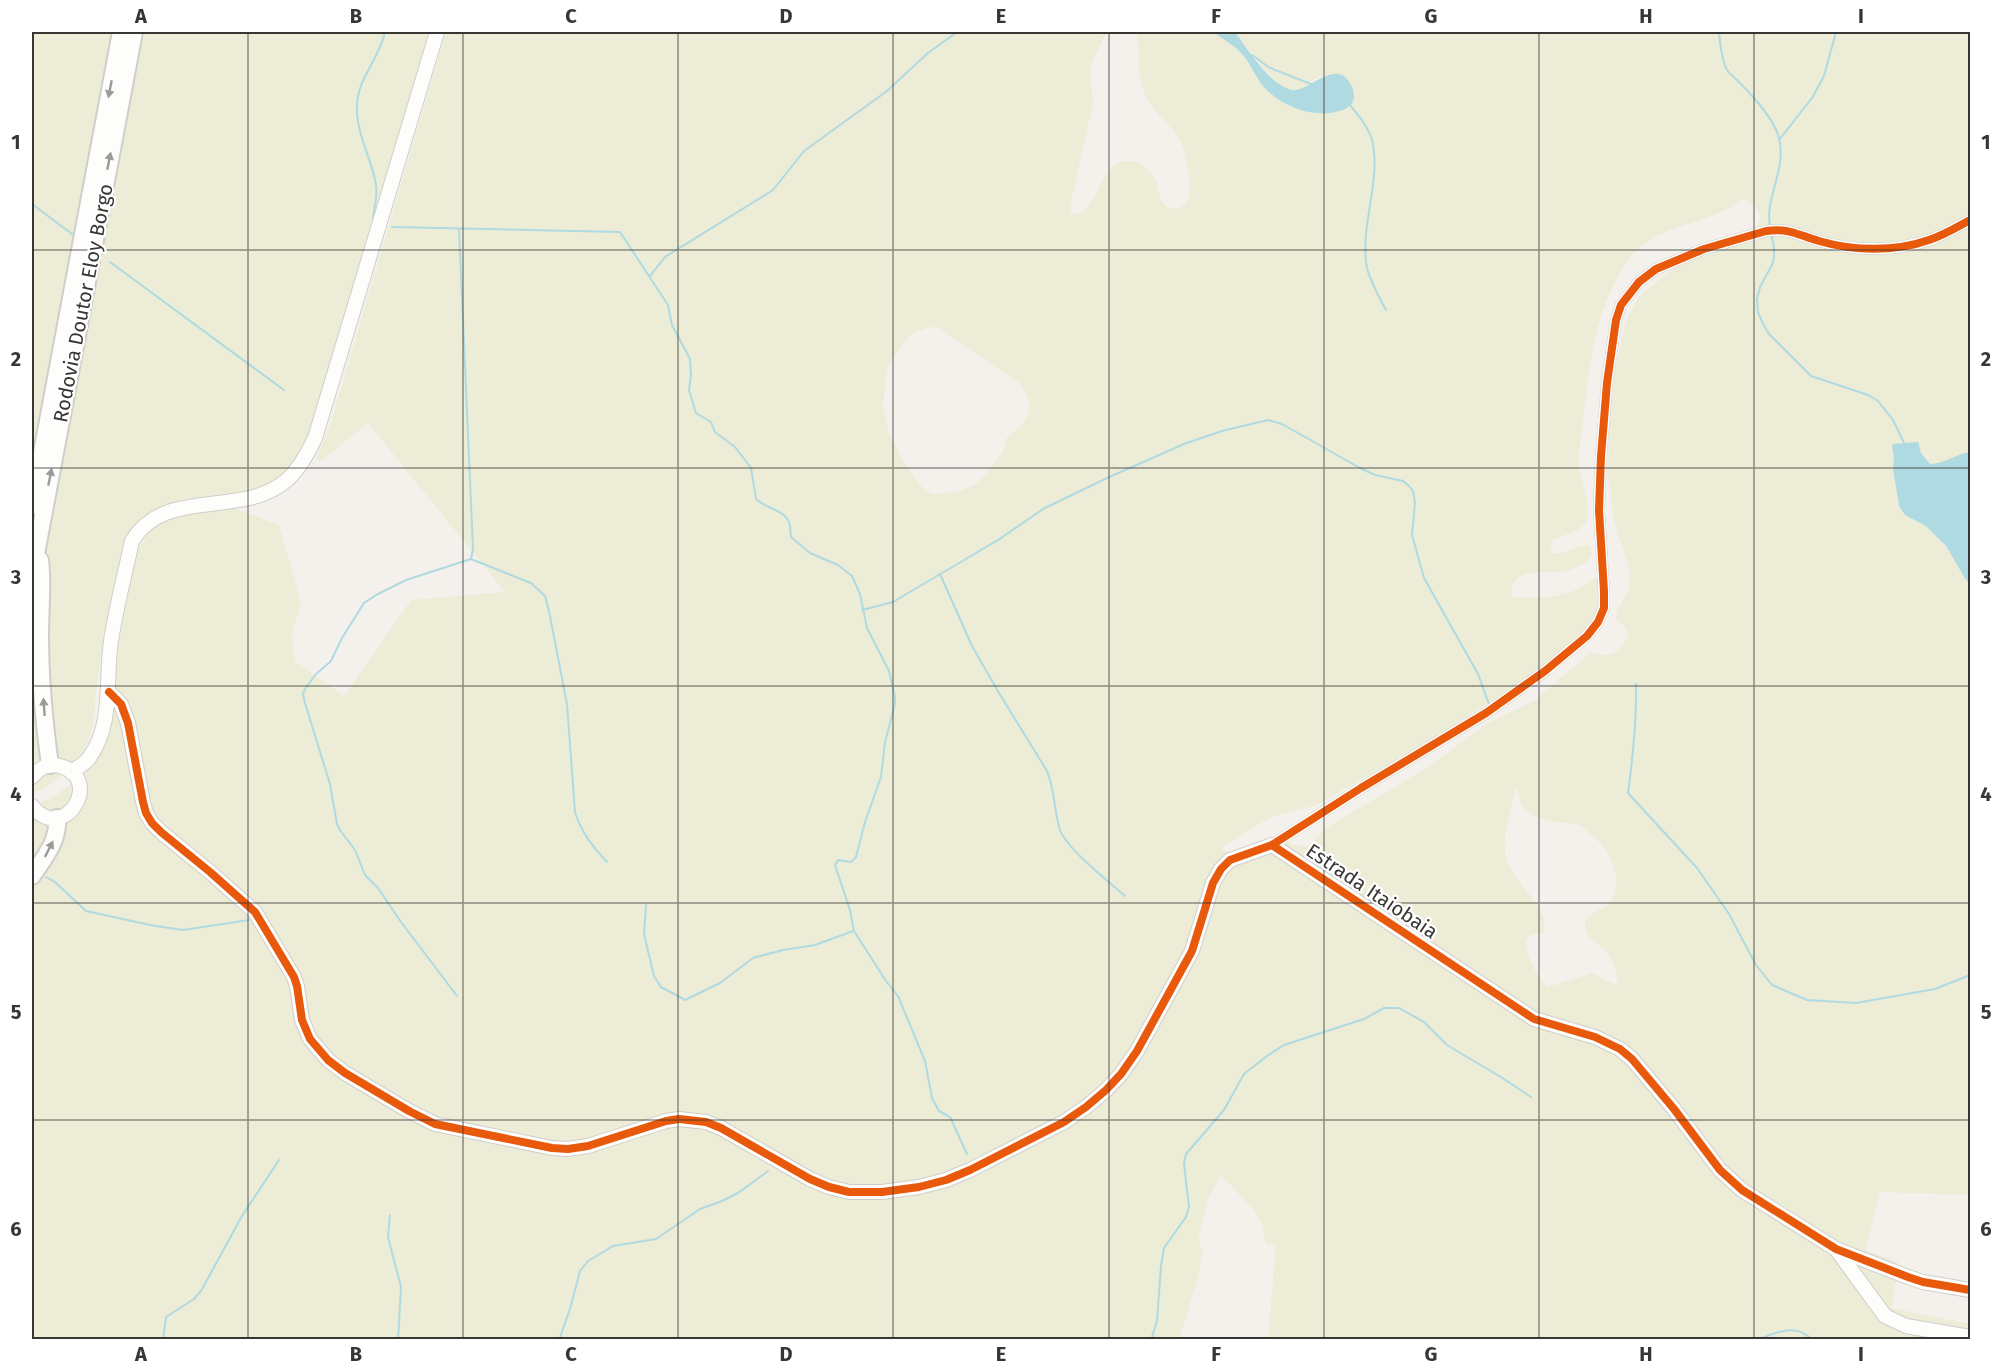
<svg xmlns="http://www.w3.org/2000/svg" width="2002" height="1371" font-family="'Fira Sans',sans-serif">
<rect width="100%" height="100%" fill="#f4f1ed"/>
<g fill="#ececd7" fill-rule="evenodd">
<path d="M32,32h401l-115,393 -30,47 -15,12 -34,11 -56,4 -25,9 -17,12 -15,26 -18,64 -11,74 -4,42 -9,26 -20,21 -17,14 -15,6z"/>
<path d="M446,32h661l-15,29 -2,10 3,32 -23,104 2,7c25,1 25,-41 47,-51 14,-7 32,5 37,18 3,7 2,16 7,22 5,7 18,7 23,0 5,-8 4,-18 3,-27 -2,-12 -3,-24 -9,-35 -10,-19 -29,-29 -37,-51 -7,-19 -2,-40 -7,-58h77l20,13 10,10 20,30 8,9 30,16 18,4 35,-16c-3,-23 -21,-30 -40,-18 -7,4 -12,11 -21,10 -22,-3 -45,-42 -58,-58h735v420l-36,13 -4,-1 -9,-11 -3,-11 -26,2c4,20 0,41 7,61 5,13 19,13 28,22 17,16 29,33 39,53l4,3v612l-90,-3 -15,58 33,12 -6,46 78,16v15h-702l8,-93 -10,-2 -4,-19 -8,-15 -33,-35 -13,24 -9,36 3,18 -4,25 -19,61h-1147v-532l21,-10 20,-15 21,-24 26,-145 17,-62 14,-23 35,-17 45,-4 48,18 22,79 -7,21 -2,14 3,22 49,35 67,-96 94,-8 -137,-169 -48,39 -4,-3 13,-30zM1743,199c9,4 14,9 18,19l-5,9 -12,10 -18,10 -27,9 -22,10 -38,30 -14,27 -10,47 -6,62 -1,41 6,48 17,53 -3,18 -11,19 -1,7 11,12 1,8c-11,15 -18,21 -37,14l-57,49 -46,22 -63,46 -101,60 -14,17c-8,2 -15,-1 -23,-4 -22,-7 -38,2 -53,17l-12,-12 49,-30 46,-12 111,-64 115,-73 28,-23 34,-38 -5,-29h-6c-20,20 -55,21 -82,19 -7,-32 40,-23 56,-26 6,-2 13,-5 18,-9 6,-5 7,-9 4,-16 -14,-3 -24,10 -38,7l-2,-7 1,-5c11,-7 28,-7 35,-19 7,-15 -7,-41 -7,-58 -1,-13 2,-28 4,-41 5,-54 13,-121 47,-165 24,-30 61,-32 93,-47 7,-3 13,-8 20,-12zM930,327l8,1 81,55c20,28 8,37 -13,56l-1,9 -13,19 -17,18 -17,6 -23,4 -10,-4 -18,-24 -18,-33 -6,-28 4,-39 12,-18 13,-16zM1516,787c2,4 3,10 4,14 10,22 41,21 60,24 10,9 23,18 29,30 8,15 12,39 -3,51 -6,5 -20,8 -21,17 -2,16 17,21 24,32 6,7 8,22 9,31l-26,-13 -44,14c-12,-10 -21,-31 -22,-47l5,-5 12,-2c10,-26 -36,-53 -38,-81 -2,-19 7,-46 11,-65z"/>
</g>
<g fill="#afdae1">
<path d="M1213,32h22c13,17 34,53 57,58 16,3 46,-36 60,-3 4,9 2,18 -7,22 -28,12 -64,-2 -83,-24 -7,-10 -12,-22 -20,-31 -8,-9 -19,-15 -29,-22z"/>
<path d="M1918,442l3,11 9,11c14,0 26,-10 40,-12v131l-4,-3 -20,-34 -20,-20 -21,-11 -6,-9 -6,-37 1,-10 -2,-15z"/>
</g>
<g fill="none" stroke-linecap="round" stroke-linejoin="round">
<g stroke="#afdae1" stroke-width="2">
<path d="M1719,32c1,11 2,25 7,36 2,5 8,9 12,13 14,14 31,32 39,51 13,34 -13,64 -7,95"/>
<path d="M1252,55l18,13 41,16"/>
<path d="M1350,105c9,11 18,22 22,35 10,40 -13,88 -5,128 4,15 12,29 19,42"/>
<path d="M1779,140l33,-42 12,-22 12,-44"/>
<path d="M32,204l40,30"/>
<path d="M373,222c0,-13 5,-22 3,-37 -4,-26 -21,-53 -19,-81 1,-25 23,-47 28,-72"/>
<path d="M392,227l228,5 48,73 4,20 18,34 1,16 -2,15 7,23 15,9 4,10 20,15 16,21 5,31c9,9 28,11 33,23 2,4 1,10 2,15l19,16 28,12 14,11 8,18 7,34 22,43 6,26v7l-10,38 -4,35 -16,45 -9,35 -5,5 -13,-2 -3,5 15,45 4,21 32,50 12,15 27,65 7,37 7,13 11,6 17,37"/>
<path d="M459,229l14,320 -2,10"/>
<path d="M1771,232l3,16v9l-2,8 -12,22 -3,12 1,13 5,12 6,10 42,42 57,19 10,6 15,19 12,25"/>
<path d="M110,262l174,128"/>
<path d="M650,276l15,-19 108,-67 31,-39 83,-60 41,-38 29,-21"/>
<path d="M940,574l32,72 27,47 48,78c8,19 7,40 13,59 7,19 48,51 65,66"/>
<path d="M862,610l31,-8 105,-62 45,-31 64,-31 77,-34 38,-13 46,-11 14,4 78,44 15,7 28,6 6,5 4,5 2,12 -3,32 12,43 54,96 12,33"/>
<path d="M1636,684c1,37 -3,72 -8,109l69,75 32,46 27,51 16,20 35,15 49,3 79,-14 35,-14"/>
<path d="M46,877l9,5 31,29 64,14 33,5 66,-10"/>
<path d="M646,905l-2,29 10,42 7,11 24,13 35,-17 33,-25 30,-8 32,-5 38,-14"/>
<path d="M457,996l-56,-74 -23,-34 -13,-13 -10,-25 -15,-20 -3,-6 -7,-40 -25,-81 -2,-9 2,-5 11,-15 15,-13 11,-23 22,-35 12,-8 30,-15 65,-21 60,24 14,13 4,15 18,93 8,108c6,20 18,35 32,50"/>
<path d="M390,1215l-2,22 13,50 -3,53"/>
<path d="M163,1340l3,-23 28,-18 7,-8 41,-75 37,-56"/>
<path d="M559,1340l11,-31 10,-38 8,-10 25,-15 43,-7 44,-30 22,-8 16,-8 30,-22"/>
<path d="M1151,1340l6,-19 4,-55 3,-18 22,-31 3,-10 -5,-43 2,-10 38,-44 20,-36 23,-18 17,-11 80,-26 20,-11h15l25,14 23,23 57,34 27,18"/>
<path d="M1757,1340c17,-7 40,-18 55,0"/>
</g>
<defs>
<path id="street" d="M1272,845l89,-57 125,-75 59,-42 42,-35 11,-14 6,-14v-16l-5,-82 2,-54 6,-73 9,-63 5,-15 18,-23 17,-13 48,-20 62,-18c25,-3 31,4 53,10 34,10 76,11 110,-1 15,-5 28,-13 41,-20"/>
<g id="secondary">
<path d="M109,692l12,12 7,19 15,79 3,11 6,10 9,9 49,40 45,40 39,65 3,9 5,34 8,19 18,21 17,13 64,38 26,13 117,24 16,1 20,-3 78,-25 13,-2 27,3 15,6 89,51 19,8 20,5h33l37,-5 27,-7 24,-10 94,-48 22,-15 20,-17 15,-16 16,-23 55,-100 21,-68 8,-14 9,-9 42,-15 262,174 61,18 25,12 12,10 42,50 46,61 22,20 94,59 72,28 15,5 47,8"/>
<path d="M71,772c6,-4 14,-8 18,-14 25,-34 16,-79 22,-117 5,-34 14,-67 21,-100 33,-55 110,-22 155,-61 12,-11 21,-27 28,-42l122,-406"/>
<path d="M32,777c7,-9 17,-14 28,-11 45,12 4,80 -28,40"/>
<path d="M1836,1249l49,67 21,10 64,11"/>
</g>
<g id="highway">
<path d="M32,506l89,-474"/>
<path d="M40,560c3,25 0,50 0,75 0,43 4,87 10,130"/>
<path d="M32,575l102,-543"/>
<path d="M32,876c12,-18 27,-35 25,-58"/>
</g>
</defs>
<use href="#street" stroke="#d0ceca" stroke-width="12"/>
<use href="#secondary" stroke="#d0ceca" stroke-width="16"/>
<use href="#highway" stroke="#d0ceca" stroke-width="20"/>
<use href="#street" stroke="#fdfdfc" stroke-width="9"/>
<use href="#secondary" stroke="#fdfdfc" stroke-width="14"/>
<use href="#highway" stroke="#fdfdfc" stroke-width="16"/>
<defs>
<g id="cycleway">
<path d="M109,692l12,12 7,19 15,79 3,11 6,10 9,9 49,40 45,40 39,65 3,9 5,34 8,19 18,21 17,13 64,38 26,13 117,24 16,1 20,-3 78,-25 13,-2 27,3 15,6 89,51 19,8 20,5h33l37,-5 27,-7 24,-10 94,-48 22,-15 20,-17 15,-16 16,-23 55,-100 21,-68 8,-14 9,-9 42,-15 262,174 61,18 25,12 12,10 42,50 46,61 22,20 94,59 72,28 15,5 47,8"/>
<path d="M1272,845l89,-57 125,-75 59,-42 42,-35 11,-14 6,-14v-16l-5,-82 2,-54 6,-73 9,-63 5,-15 18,-23 17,-13 48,-20 62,-18c25,-3 31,4 53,10 34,10 76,11 110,-1 15,-5 28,-13 41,-20"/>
</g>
</defs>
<use href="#cycleway" stroke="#fff" stroke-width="11"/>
<use href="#cycleway" stroke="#e8590c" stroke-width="8"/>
</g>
<defs><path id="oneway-solid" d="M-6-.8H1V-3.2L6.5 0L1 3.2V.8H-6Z" transform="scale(1.5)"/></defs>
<g fill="#9a9a98">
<use href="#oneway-solid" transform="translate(110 89) rotate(101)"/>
<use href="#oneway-solid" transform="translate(109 161) rotate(-79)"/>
<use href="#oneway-solid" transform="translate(50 477) rotate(-79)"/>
<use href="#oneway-solid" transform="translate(44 707) rotate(-94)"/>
<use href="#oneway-solid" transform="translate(49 849) rotate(-63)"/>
</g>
<path fill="none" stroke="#383633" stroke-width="1.5" stroke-opacity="0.55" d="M248,32v1308M463,32v1308M678,32v1308M893,32v1308M1109,32v1308M1324,32v1308M1539,32v1308M1754,32v1308M32,250h1938M32,468h1938M32,686h1938M32,903h1938M32,1120h1938"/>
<g text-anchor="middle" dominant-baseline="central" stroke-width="4.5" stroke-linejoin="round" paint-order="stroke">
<g font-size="20" fill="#383633" stroke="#fff">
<text transform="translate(83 303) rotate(-79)">Rodovia Doutor Eloy Borgo</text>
<text transform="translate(1372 891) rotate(34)">Estrada Itaiobaia</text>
</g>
</g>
<rect width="2002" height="1371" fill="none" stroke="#ffffff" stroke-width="66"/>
<rect x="33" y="33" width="1936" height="1305" fill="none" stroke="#383633" stroke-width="2"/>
<g font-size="20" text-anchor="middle" font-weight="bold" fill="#383633">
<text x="141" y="23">A</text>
<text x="356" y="23">B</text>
<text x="571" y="23">C</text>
<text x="786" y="23">D</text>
<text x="1001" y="23">E</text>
<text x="1216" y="23">F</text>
<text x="1431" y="23">G</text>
<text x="1646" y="23">H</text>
<text x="1861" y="23">I</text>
<text x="16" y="149">1</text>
<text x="1986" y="149">1</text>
<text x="16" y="366">2</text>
<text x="1986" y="366">2</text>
<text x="16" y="584">3</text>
<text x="1986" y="584">3</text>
<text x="16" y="801">4</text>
<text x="1986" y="801">4</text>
<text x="16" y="1019">5</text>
<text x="1986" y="1019">5</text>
<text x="16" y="1236">6</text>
<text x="1986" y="1236">6</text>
<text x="141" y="1361">A</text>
<text x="356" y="1361">B</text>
<text x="571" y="1361">C</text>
<text x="786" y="1361">D</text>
<text x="1001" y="1361">E</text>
<text x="1216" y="1361">F</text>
<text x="1431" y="1361">G</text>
<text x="1646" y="1361">H</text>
<text x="1861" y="1361">I</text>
</g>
</svg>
